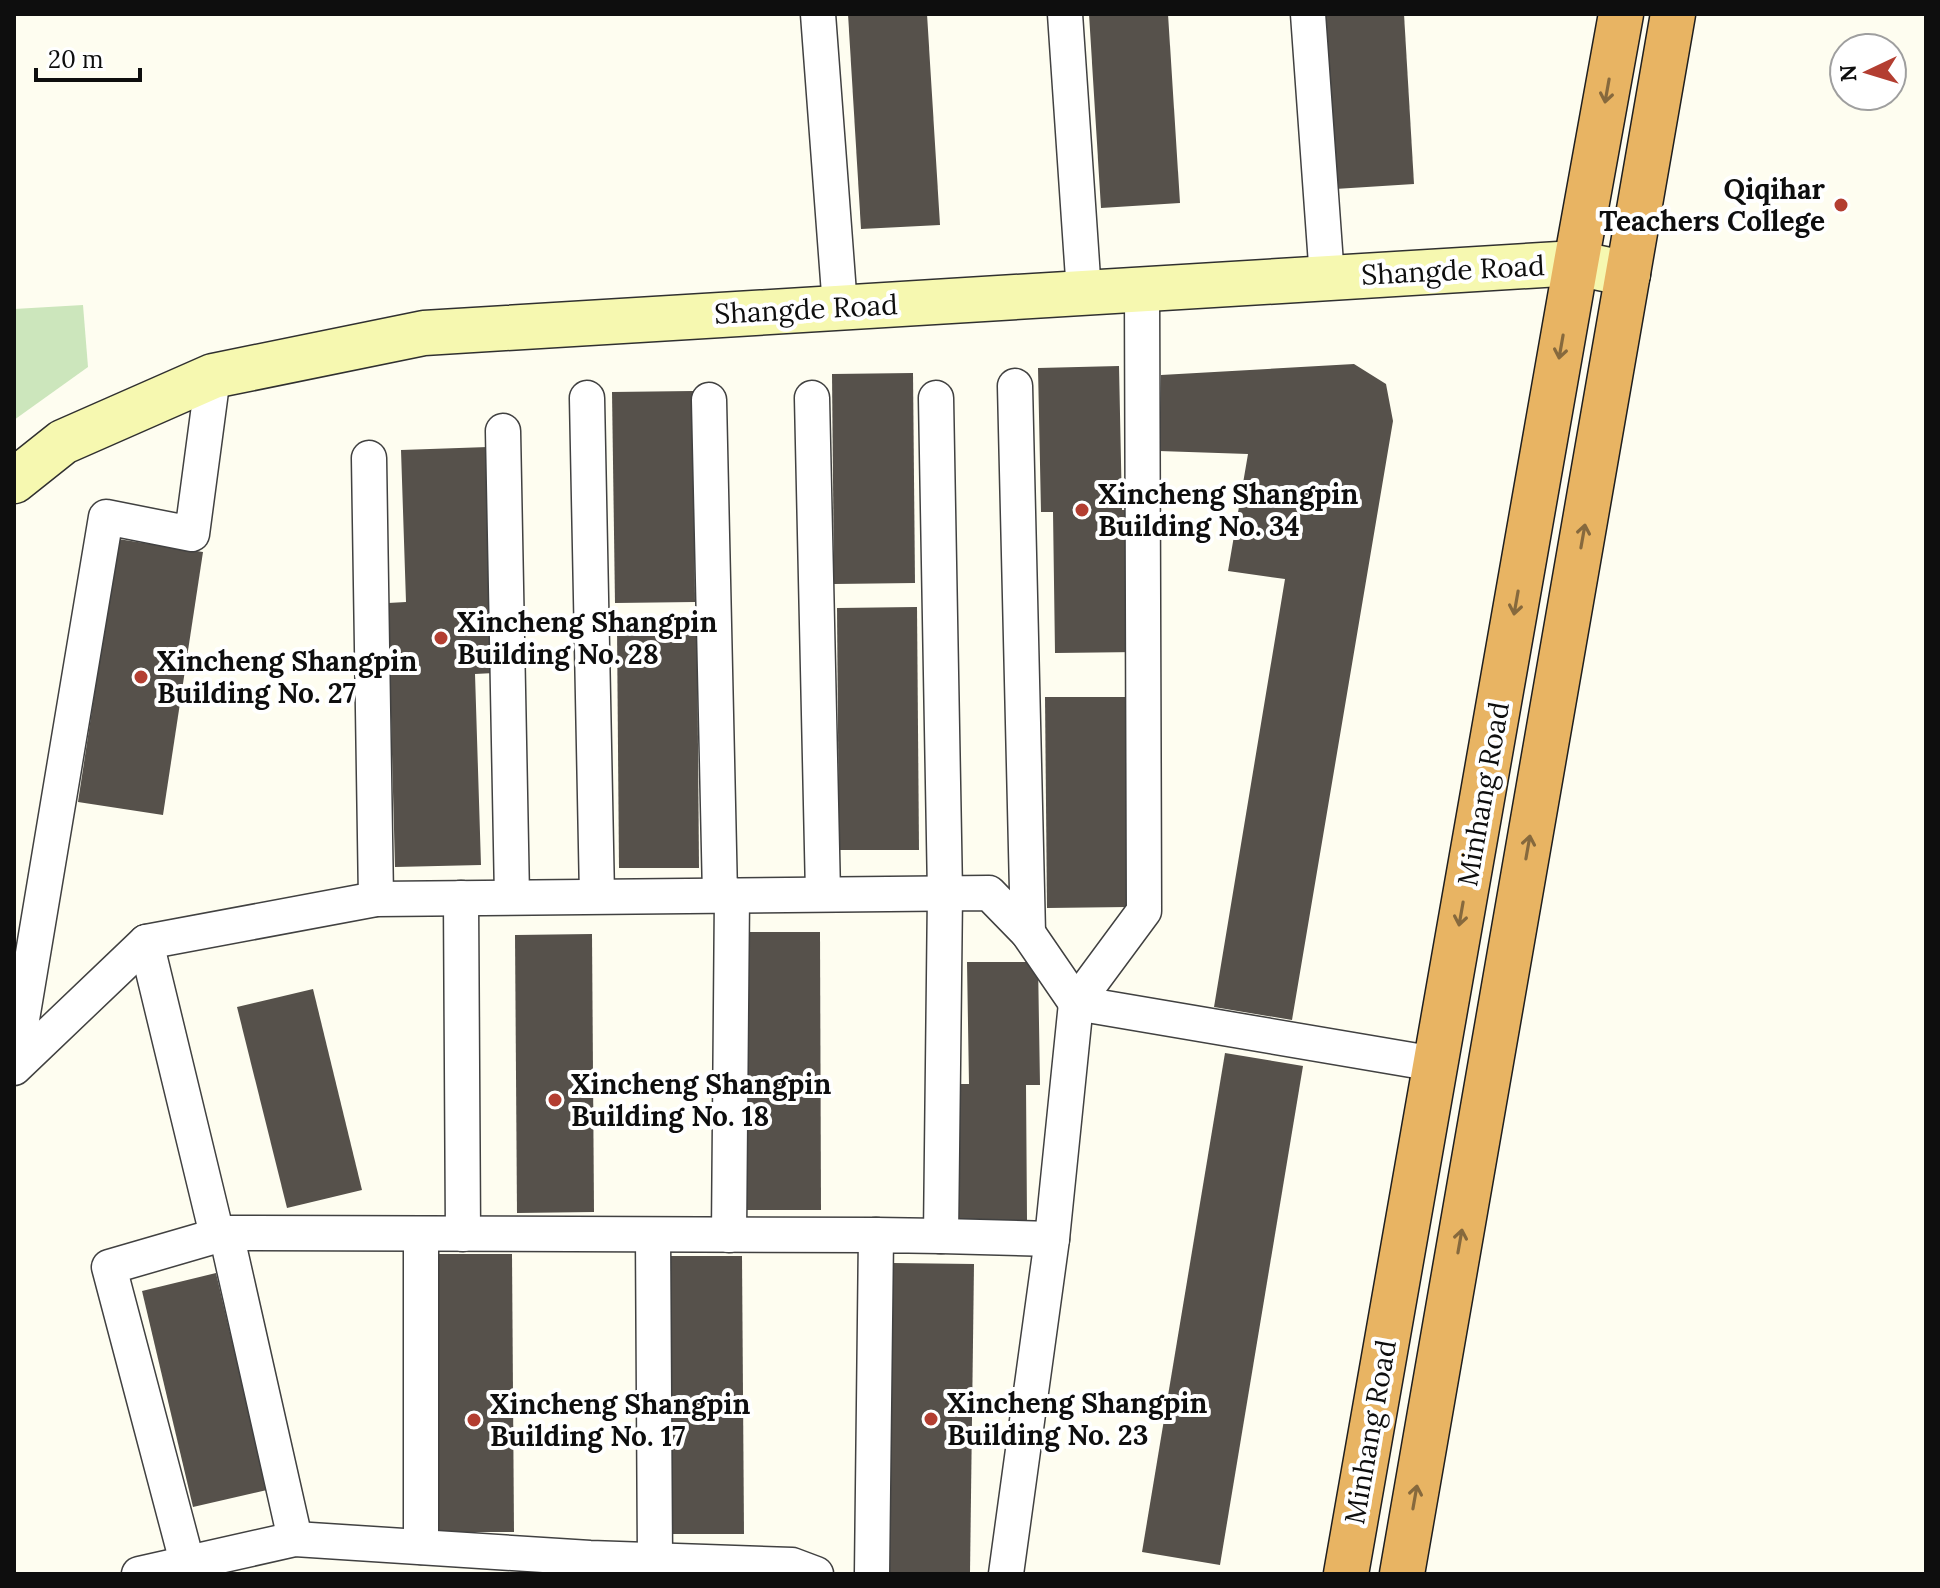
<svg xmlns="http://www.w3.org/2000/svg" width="1940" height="1588" font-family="Lora,serif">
<rect width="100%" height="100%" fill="#fefdf0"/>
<path fill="#cce6bc" d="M83,305l5,62 -74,53v-111z"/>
<g fill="#56514b">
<path d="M848,14h79l13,211 -79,4z"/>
<path d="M1089,14h79l12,189 -79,5z"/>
<path d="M1325,14h79l10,170 -79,5z"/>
<path d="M1354,364l32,20 7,37 -101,599 -78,-13 71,-428 -57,-8 20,-117 -89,-3 2,-76z"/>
<path d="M1119,366l3,144h14l2,142 -83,1 -2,-141h-12l-3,-144z"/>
<path d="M913,373l2,210 -81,1 -2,-210z"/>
<path d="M693,391l2,211 -80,1 -3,-211z"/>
<path d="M488,447l6,226 -19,1 6,191 -86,2 -7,-264 18,-1 -5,-152z"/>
<path d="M118,539l85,13 -40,263 -85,-13z"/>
<path d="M917,607l2,243h-80l-2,-242z"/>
<path d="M697,625l2,243h-80l-2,-242z"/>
<path d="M1045,697h81l2,210 -81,1z"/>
<path d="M743,932h77l1,278h-77z"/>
<path d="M592,934l2,278 -77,1 -2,-278z"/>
<path d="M967,962h71l2,123h-14l1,135 -71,1 -2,-137h15z"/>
<path d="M313,989l49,201 -75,18 -50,-201z"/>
<path d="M1225,1053l78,13 -83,499 -78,-13z"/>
<path d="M435,1254h77l2,278h-77z"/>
<path d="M665,1256h77l2,278h-77z"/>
<path d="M893,1263l81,1 -4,310h-81z"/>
<path d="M216,1273l51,217 -74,17 -51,-216z"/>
</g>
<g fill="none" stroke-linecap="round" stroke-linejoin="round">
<defs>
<g id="street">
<path d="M818,14l22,293"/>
<path d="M1065,14l19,279"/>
<path d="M1308,14l19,264"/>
<path d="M1015,386l13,547"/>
<path d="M587,398l10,498"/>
<path d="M812,398l11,496"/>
<path d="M709,400l11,495"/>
<path d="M503,431l9,466"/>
<path d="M369,458l7,441"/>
<path d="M461,898l2,336"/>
<path d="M146,942l71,293"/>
<path d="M14,1067l92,-550 86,17 21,-158"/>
<path d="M14,1068l132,-126 230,-43 613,-6 39,40 48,70 359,61"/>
<path d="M226,1233l69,306"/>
<path d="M653,1235l2,325"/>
<path d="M729,1235l3,-340"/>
<path d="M941,1236l111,3"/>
<path d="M421,1547v-313"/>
<path d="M187,1562l-78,-295 117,-34 650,2"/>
<path d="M139,1574l156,-35 295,19 202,7 24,9"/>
<path d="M872,1574l4,-339 65,1 4,-343 -9,-495"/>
<path d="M1006,1574l46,-335 24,-236 68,-92 -2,-622"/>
</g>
<path id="secondary" d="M14,481l49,-39 150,-66 211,-43 1152,-70 52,11"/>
<g id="highway">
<path d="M1346,1574l230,-1311 45,-249"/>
<path d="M1402,1574l271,-1560"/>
</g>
</defs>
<use href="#street" stroke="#414141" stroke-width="37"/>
<use href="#secondary" stroke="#303030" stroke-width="47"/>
<use href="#highway" stroke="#1f1f1f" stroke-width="47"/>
<use href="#street" stroke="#fff" stroke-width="34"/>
<use href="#secondary" stroke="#f6f8b0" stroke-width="44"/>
<use href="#highway" stroke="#e8b463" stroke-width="44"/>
</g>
<defs><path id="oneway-shaft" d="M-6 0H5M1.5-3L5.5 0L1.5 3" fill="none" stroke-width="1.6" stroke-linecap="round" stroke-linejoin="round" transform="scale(2)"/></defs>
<g stroke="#86693d">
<use href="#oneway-shaft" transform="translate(1607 91) rotate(100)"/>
<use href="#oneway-shaft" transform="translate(1561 347) rotate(100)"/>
<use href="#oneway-shaft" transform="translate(1583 536) rotate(-80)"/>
<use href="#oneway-shaft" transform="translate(1516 603) rotate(100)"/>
<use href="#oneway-shaft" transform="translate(1528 847) rotate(-80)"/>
<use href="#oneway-shaft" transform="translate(1461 914) rotate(100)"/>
<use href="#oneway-shaft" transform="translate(1460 1241) rotate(-80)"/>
<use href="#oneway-shaft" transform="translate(1415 1497) rotate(-80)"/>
</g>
<g fill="#b33e31" stroke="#fff" stroke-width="3">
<circle cx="1841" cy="205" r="8"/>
<circle cx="1082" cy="510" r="8"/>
<circle cx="441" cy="638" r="8"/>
<circle cx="141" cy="677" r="8"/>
<circle cx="555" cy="1100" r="8"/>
<circle cx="931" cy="1419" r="8"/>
<circle cx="474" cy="1420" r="8"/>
</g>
<g text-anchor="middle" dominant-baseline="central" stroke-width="8" stroke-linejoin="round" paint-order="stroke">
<g font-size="28" font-weight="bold" fill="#0e0e0e" stroke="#fff" text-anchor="start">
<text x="1825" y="189" text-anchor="end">Qiqihar<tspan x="1825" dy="32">Teachers College</tspan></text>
<text x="1098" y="494">Xincheng Shangpin<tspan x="1098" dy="32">Building No. 34</tspan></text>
<text x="457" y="622">Xincheng Shangpin<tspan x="457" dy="32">Building No. 28</tspan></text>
<text x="157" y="661">Xincheng Shangpin<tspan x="157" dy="32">Building No. 27</tspan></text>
<text x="571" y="1084">Xincheng Shangpin<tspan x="571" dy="32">Building No. 18</tspan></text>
<text x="947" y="1403">Xincheng Shangpin<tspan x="947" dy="32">Building No. 23</tspan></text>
<text x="490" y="1404">Xincheng Shangpin<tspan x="490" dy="32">Building No. 17</tspan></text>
</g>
<g font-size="28" fill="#0e0e0e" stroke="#fff">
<text transform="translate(1453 270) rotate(-3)">Shangde Road</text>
<text transform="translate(806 309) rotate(-3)">Shangde Road</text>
<text transform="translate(1483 794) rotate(-80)">Minhang Road</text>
<text transform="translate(1370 1432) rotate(-80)">Minhang Road</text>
</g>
</g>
<rect width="1940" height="1588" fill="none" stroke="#0e0e0e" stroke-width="32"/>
<g transform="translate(1868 72) rotate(266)"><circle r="38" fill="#ffffff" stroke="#9f9f9f" stroke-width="2"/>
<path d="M0-6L14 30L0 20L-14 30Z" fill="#b33e31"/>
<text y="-12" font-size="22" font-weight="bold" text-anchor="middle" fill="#0e0e0e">N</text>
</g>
<path d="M36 68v12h104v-12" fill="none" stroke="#0e0e0e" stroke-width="4"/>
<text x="48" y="68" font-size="24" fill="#0e0e0e" stroke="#ffffff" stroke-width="6" paint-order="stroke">20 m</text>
</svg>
